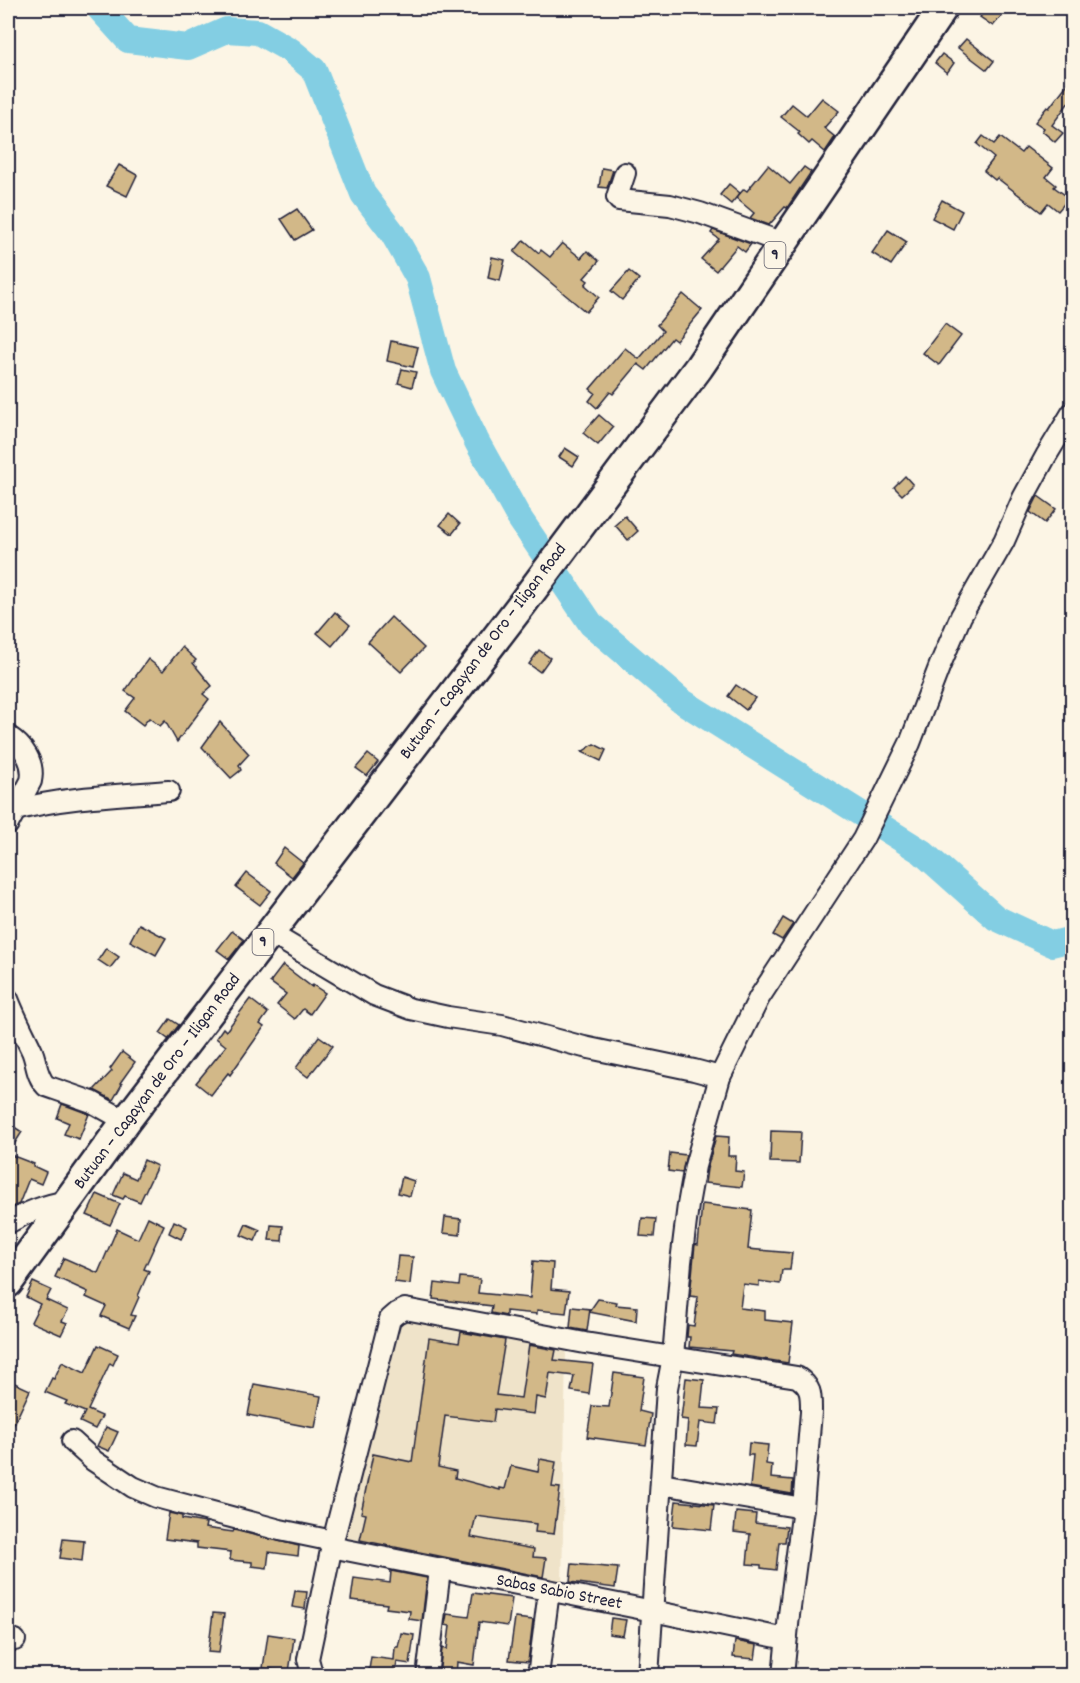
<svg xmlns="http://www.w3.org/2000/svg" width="1080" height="1683" font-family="Dekko,sans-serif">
<rect width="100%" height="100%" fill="#fcf5e5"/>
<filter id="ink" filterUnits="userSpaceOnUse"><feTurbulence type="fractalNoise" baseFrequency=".0167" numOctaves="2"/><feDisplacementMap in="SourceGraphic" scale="12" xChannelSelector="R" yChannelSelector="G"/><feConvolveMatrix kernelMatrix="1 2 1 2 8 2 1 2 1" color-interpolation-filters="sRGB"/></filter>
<g filter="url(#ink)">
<path fill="#efe3c9" d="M414,1317l152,30 -4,243 -223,-47 58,-222z"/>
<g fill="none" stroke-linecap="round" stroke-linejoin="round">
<path stroke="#83cee3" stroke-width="26" d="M99,8l29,32 60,7 39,-17 31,2 32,18 24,20 49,124 29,38 26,46 25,93 34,71 41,74 73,108 89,76 242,152 74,66 56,26 20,-5"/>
</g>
<g fill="#d2b888" stroke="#22223b" stroke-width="1.5">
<path d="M987,8h7l9,6 -10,12 -13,-9z"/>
<path d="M966,39l28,22 -7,9 -29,-22z"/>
<path d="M942,54l12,9 -7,10 -12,-10z"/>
<path d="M1072,78v20l-20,27 11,8 -8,9 -13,-11 2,-3 -9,-6 12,-15 2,1z"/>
<path d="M822,98l17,13 -15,17 11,9 -10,15 -13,-11 -3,3 -11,-10 2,-2 -19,-15 11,-13 15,12z"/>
<path d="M983,136l11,8 6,-7 21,16 5,-6 27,21 -7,9 10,8 -2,2 15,11 -11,13 -10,-8 -7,9 -44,-34 -2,2 -11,-9 10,-13 -17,-14z"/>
<path d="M119,165l18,10 -10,21 -21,-10z"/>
<path d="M768,165l22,19 14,-17 7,5 -24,36 -2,-1 -16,18 -19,-7 4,-5 -18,-15 8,-9 3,2z"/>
<path d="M602,168l11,2 -6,18 -8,-1z"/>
<path d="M729,184l11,9 -9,11 -11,-9z"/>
<path d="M942,200l20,11 -9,18 -21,-11z"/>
<path d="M297,209l15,21 -17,10 -14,-21z"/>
<path d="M713,230l38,14 -6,8 -8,-6 -21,25 -15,-12 18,-20 -8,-6z"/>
<path d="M888,230l19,12 -16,23 -19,-12z"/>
<path d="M524,240l15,13 2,-3 9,7 12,-14 19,15 6,-7 12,10 -15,17 4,3 -3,4 14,12 -13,15 -72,-60z"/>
<path d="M492,257l13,3 -5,21 -12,-3z"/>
<path d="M629,271l10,8 -17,21 -11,-9z"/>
<path d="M683,294l19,16 -26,31 -4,-3 -26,32 -8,-6 -25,30 -3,-2 -13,16 -8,-7 6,-8 -5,-4 35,-41 14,11 24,-28 -6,-6z"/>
<path d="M945,324l16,12 -22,29 -16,-12z"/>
<path d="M391,341l27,6 -5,20 -26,-6z"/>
<path d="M402,369l14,3 -4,15 -14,-4z"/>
<path d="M599,415l14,12 -15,18 -15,-12z"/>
<path d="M565,448l14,9 -6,9 -14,-9z"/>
<path d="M905,476l8,9 -11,10 -8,-8z"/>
<path d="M1038,496l18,13 -11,14 -15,-11z"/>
<path d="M449,514l11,10 -8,10 -12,-9z"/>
<path d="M625,516l13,15 -10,9 -13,-15z"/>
<path d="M335,612l15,13 -18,21 -15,-13z"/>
<path d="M391,617l33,31 -23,24 -33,-30z"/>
<path d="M182,647l14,13 -3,3 19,23 -9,8 6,5 -32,43 -12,-21 -5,5 -11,-8 -6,7 -18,-14 10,-13 -10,-7 23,-32 15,12z"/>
<path d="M539,650l11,8 -10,14 -11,-8z"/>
<path d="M736,685l19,13 -9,12 -18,-14z"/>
<path d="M220,722l29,32 -10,11 2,5 -10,8 -29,-31z"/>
<path d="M594,744l12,6 -5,11 -19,-9z"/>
<path d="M368,754l10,8 -11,14 -11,-8z"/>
<path d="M284,848l19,15 -11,14 -18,-14z"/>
<path d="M247,873l24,18 -11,14 -24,-18z"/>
<path d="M783,918l10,6 -11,16 -9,-5z"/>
<path d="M139,924l27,14 -10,17 -26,-14z"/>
<path d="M232,931l12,9 -15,19 -12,-9z"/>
<path d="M106,948l13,9 -9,11 -12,-8z"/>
<path d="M283,965l29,22 1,-2 12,8 -15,21 -7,-5 -8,10 -18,-14 9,-11 -16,-12z"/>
<path d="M250,999l18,14 -8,11 4,3 -34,48 -2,-2 -17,22 -15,-12 30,-37 -10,-8 7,-10 3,3z"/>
<path d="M170,1019l9,6 -11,14 -8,-6z"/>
<path d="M319,1036l14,10 -25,31 -12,-9z"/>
<path d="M122,1052l13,10 -15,21 2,1 -9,16 -19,-10 18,-19 -2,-2z"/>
<path d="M62,1104l27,10 -10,25 -15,-5 5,-11 -12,-5z"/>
<path d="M8,1123l14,9 -14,22 26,10 -1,2 13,6 -5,12 -12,-5 -10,25 -9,4 -2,-1z"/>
<path d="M771,1131l30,1 -2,31 -29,-1z"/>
<path d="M716,1136l13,1 -1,19h8l-1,15 9,1 -2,15 -37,-4 2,-14z"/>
<path d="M670,1153l16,2 -4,18 -14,-2z"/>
<path d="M144,1160l13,6 -17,36 -15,-6 -2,3 -10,-4 10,-22 13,6z"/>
<path d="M402,1177l12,4 -4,15 -12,-3z"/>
<path d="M97,1194l23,10 -10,21 -23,-10z"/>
<path d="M702,1204l50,6 -4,39 44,4 -2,17h-8l-2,14 -21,-3v5l-16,-2 -3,24 25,3v9l28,3 -5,40 -57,-9 1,-3 -43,-4 1,-10h-3l1,-12 6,1 4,-29 -8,-1 5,-52 3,1z"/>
<path d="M148,1217l16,8 -20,44 5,2 -11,25 1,1 -8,18 4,1 -6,12 -28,-12 5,-10 -20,-9 2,-5 -33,-15 9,-19 34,15 19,-44 21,10z"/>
<path d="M445,1217l16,2 -1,16 -17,-2z"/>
<path d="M642,1218l14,1 -2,18 -14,-1z"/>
<path d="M174,1221l13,6 -6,12 -12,-6z"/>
<path d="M246,1224l14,6 -5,11 -14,-6z"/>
<path d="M271,1225l12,1 -1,15 -13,-1z"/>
<path d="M398,1256l15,1 -3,27 -15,-2z"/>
<path d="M533,1261l20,2 -2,26 18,2 -3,22 -29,-3v4l-31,-3v5l-15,-3 1,-7 -59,-7 2,-16 24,3 1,-9 20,2 -2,14 52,5z"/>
<path d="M33,1282l18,8 -5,10 22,10 -6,11 5,2 -6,12 -30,-13 9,-18 -14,-7z"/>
<path d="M598,1299l19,3 -1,3 21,2 -1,14 -47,-9z"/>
<path d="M572,1307l18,2 -3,22 -17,-3z"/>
<path d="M461,1332l44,8 -9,55 25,3 8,-53 27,5 -2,10 39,4 -4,30 -18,-3 3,-15 -24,-3 -4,26 -10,-2 -2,17 -39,-5 -2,13 -48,-6 -7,51 18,4 -1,7 45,12v-2l5,1 6,-23 27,6 2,-13 16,3 -4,25 8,1 -6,46 -19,-2 1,-8 -60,-8 -5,21 63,12 -1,8 13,1 -3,19 -183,-37 6,-26 -5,-1 12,-59 39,8 17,-124 30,5z"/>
<path d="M98,1345l20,9 -5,11 -3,-2 -22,47 14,6 -7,13 -15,-7 5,-10 -20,-8 2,-3 -22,-9 7,-14 2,1 8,-17 23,11z"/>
<path d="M614,1373l30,4 -5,34 12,3 -5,31 -59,-8 5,-31 17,1z"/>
<path d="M686,1378l18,2 -3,28 18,1 -2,15 -17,-2 -3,24 -11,-1 2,-25 -7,-1z"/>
<path d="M8,1380l22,10 -22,47z"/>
<path d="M254,1384l67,12 -6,32 -67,-13z"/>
<path d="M106,1427l12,5 -9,19 -12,-5z"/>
<path d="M749,1443l19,2 -2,19 6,1 -1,13 22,2 -1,14 -42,-7 3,-32h-5z"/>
<path d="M676,1501l38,4 -3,25 -38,-4z"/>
<path d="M736,1512l20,2 -1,9 32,4 -2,15h-6l-3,28 -15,-2v-3l-14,-1 3,-30 -16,-2z"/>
<path d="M169,1513l13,3v3l24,4 -1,5 28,4 1,-2 65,16 -1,10 -29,-4 -2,16 -15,-2v-4l-22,-2 1,-8 -34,-4v-5l-32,-4z"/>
<path d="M63,1539l21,2 -2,20 -22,-3z"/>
<path d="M572,1564l46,4 -3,20 -45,-6z"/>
<path d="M391,1571l36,7 -5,43 -13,-2 1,-8 -24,-3 1,-4 -36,-4 3,-22 36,5z"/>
<path d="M295,1591l12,1 -2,17 -13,-2z"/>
<path d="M473,1593l39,5 -4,28 -29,-4 -5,43 -17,-3 -1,14h-17l3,-28 5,1 3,-23 -5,-1 2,-11 22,3z"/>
<path d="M213,1613l11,1 -5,39 -11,-1z"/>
<path d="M515,1618l18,2 -5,42 -19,-2z"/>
<path d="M611,1618l15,2 -3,16 -14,-2z"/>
<path d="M401,1633l13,2 -4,29 -13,-2 -2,14h-27l3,-19 23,3 1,-13h3z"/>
<path d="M268,1634l26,4 -5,34 -26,-4z"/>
<path d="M735,1641l22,4 -2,14 -22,-2z"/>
</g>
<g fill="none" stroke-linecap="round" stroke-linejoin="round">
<defs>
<g id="minor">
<path d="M625,173l-8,24 2,3 51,5 30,8 72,26 10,6"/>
<path d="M8,736c15,10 27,26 23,45l-23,43"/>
<path d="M15,810c51,-13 102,-15 154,-19"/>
<path d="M270,933l104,62 37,14 37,8 54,8 82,22 110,23 26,7"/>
<path d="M8,999c7,18 16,35 24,52 5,12 4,25 14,35l46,16 34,19"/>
<path d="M8,1223c20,-11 36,-18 59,-22"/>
<path d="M72,1441l22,20 39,26 23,10 124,33 53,11"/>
<path d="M661,1484l142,24"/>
<path d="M331,1547l322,64 133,28"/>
<path d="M8,1639l7,1"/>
<path d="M315,1676l-4,-6 -3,-11 25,-118 57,-222 7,-6 8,-4 180,34 212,34c15,10 14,18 14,35l-8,96 -14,107 -6,61"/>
<path d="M427,1676l13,-106"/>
<path d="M538,1676l11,-85"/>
<path d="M648,1676l17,-257 2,-31 6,-31 8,-95 7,-57 7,-39 25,-89 39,-79 104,-159 47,-96 30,-78 21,-49 43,-75 19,-43 23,-42 26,-43"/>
</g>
<path id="highway" d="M8,1283l118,-162 396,-517 177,-237 244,-359"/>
</defs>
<use href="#minor" stroke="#22223b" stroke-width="24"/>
<use href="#highway" stroke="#22223b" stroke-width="33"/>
<use href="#minor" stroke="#fcf5e5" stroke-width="20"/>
<use href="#highway" stroke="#fcf5e5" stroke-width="28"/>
</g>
</g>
<g text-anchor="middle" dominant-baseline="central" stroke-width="4.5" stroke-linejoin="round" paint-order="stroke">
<g fill="#fcf5e5" stroke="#63616e" stroke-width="1.5">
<rect x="764.5" y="242" width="21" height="26" rx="4.5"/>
<rect x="252.5" y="929" width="21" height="26" rx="4.5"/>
</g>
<g font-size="16" font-weight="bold" fill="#22223b">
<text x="775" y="255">9</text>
<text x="263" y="942">9</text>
</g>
<g font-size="18" fill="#22223b" stroke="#fcf5e5">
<text transform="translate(484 652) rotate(-53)">Butuan – Cagayan de Oro – Iligan Road</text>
<text transform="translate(158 1082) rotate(-53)">Butuan – Cagayan de Oro – Iligan Road</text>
<text transform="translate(559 1593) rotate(11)">Sabas Sabio Street</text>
</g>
</g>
<rect width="1080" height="1683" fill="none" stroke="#fcf5e5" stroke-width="30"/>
<rect x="15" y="15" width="1050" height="1653" fill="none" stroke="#22223b" stroke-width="2" filter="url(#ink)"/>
</svg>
